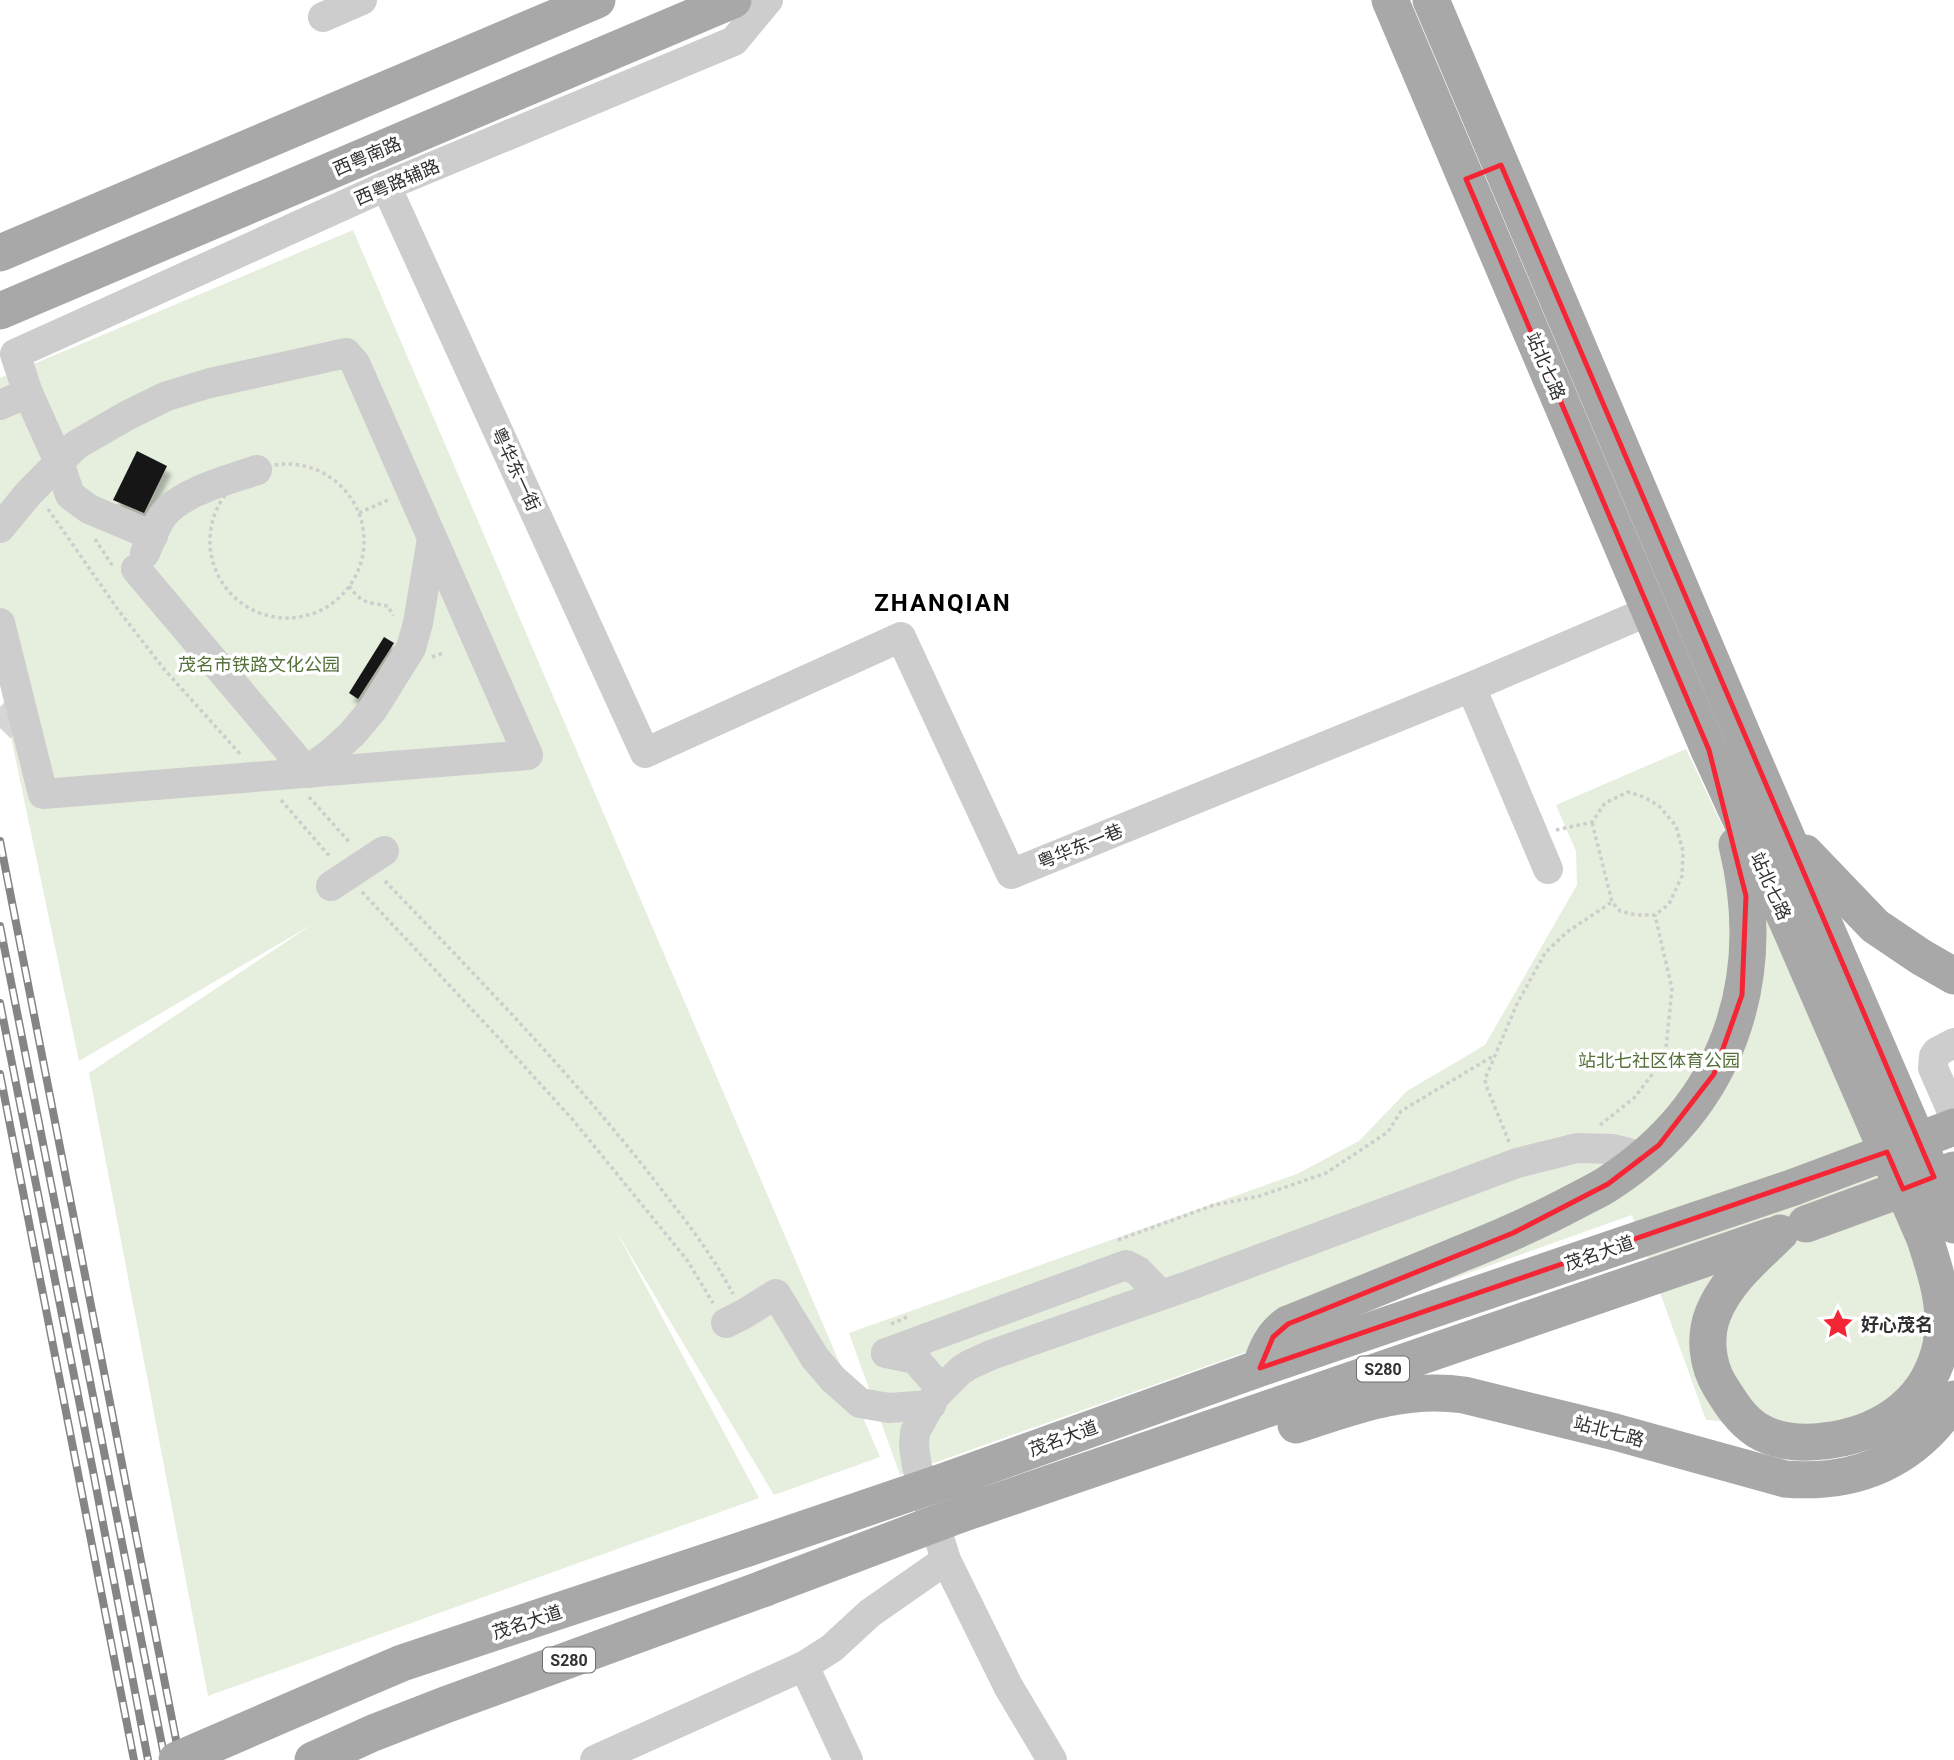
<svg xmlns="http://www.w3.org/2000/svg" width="1954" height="1760" font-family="Roboto,'Noto Sans SC',sans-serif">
<defs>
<filter id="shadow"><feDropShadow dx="4.5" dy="8" stdDeviation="2" flood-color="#0004"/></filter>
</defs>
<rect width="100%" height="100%" fill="#fff"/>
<g fill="#e6eedd">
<path d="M353,230l527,1227 -106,38 -158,-264 143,267 -551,198 -119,-623 224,-149 -234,137 -79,-376v-307z"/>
<path d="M1686,749l178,376 58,148 8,80 -45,58 -80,17 -99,-8 -74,-205 -732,260 -51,-142 448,-159 62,-33 48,-50 78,-46 92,-160 -1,-34 -20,-46z"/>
</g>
<g fill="#171717" filter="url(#shadow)">
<path d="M137,451l30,15 -23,47 -31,-13z"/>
<path d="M384,637l10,6 -36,56 -9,-6z"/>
</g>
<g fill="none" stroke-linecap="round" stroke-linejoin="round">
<path stroke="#d6d6d6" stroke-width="30" stroke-dasharray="30 15" stroke-linecap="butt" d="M0,728l20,-20"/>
<g stroke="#cdcdcd" stroke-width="3.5" stroke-dasharray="3.5 3.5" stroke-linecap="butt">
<circle cx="287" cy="541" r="77"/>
<path d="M48,509l71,102 45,58 77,86"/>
<path d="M359,513l31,-14"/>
<path d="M95,539l17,26"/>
<path d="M349,586c13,18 18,16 39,20l5,10"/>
<path d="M432,657l11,-4"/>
<path d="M309,797l42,47"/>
<path d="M281,800l50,58"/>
<path d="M1556,830l36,-8 13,-19 23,-11 16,5 15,9 17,20 7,25 -1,25 -13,28 -14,11h-19l-16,-4 -8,-9 -20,-80"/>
<path d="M385,881c90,94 182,188 263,291 30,39 62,78 85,122"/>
<path d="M362,892l133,142 78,86 114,140 26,43"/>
<path d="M1600,1125l34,-27 31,-40 7,-69 -17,-74"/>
<path d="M1509,1142l-23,-57 -1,-6 32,-75 28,-51 22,-21 45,-30"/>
<path d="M1118,1240l96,-35 46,-9 66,-23 62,-41 13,-21 94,-56"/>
<path d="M891,1324l16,-7"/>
</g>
<g stroke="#cdcdcd" stroke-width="30">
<path d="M323,17l39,-17"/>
<path d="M386,186l259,567 256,-116 110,237 460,-187 178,-76"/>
<path d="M28,393l31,69 11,33 19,14 64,27"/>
<path d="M0,405l28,-12 -13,-39 371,-168 348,-145 34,-41"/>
<path d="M0,528l28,-34 48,-49 52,-30 39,-19 43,-13 136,-30 9,10 173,392 -485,39 -43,-171"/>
<path d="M145,553c5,-12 10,-26 17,-36 17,-25 67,-37 95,-47"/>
<path d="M136,569l172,204"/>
<path d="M1471,687l77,182"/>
<path d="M306,771l24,-17 22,-20 21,-25 38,-61 7,-25 14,-84"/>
<path d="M331,886l53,-35"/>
<path d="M1954,1043l-17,9 -3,4 -1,12 21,48"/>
<path d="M726,1323l18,-9 32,-20 39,64 18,21 27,24 29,5 42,-3"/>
<path d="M886,1353l240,-88 12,6 23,24"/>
<path d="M886,1353l29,6 26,30"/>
<path d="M804,1666l44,94"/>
<path d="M595,1760l209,-94 28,-18 38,-35 76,-53"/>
<path d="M1052,1760l-44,-74 -62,-126 -29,-93 -3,-21 1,-14 20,-36 25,-25 9,-6 22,-10 205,-72 321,-120 60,-15 36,1 31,8"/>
</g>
<g stroke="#a8a8a8" stroke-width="37">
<path d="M1390,0l319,750 79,173 137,316c12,37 25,75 14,114 -15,54 -62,82 -115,88 -22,3 -48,1 -67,-11 -17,-11 -27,-28 -37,-44 -13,-21 -16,-49 -7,-72 13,-33 42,-57 67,-81"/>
<path d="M1431,0l312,736 211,489"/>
<path d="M0,253l597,-253"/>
<path d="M0,311l733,-311"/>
<path d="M1805,853l70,73 46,31 33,19"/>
<path d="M1260,1368c6,-18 12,-33 28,-44 57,-23 115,-46 172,-70 40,-16 79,-33 116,-53 11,-6 23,-11 33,-18 119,-78 161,-202 128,-338"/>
<path d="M1296,1425c55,-18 108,-39 168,-30l151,37 170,47c72,6 130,-19 169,-80"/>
<path d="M951,1479l309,-111 534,-181"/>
<path d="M961,1514l810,-278"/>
<path d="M355,1683l47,-20 346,-115"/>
<path d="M313,1760l60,-27 72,-28 320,-117"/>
</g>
<defs>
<g id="rail">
<path d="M0,841l180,919"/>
<path d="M0,926l165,834"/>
<path d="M0,1003l93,468 55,289"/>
<path d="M0,1074l134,686"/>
</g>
</defs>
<use href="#rail" stroke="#858585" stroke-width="8"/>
<use href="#rail" stroke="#fff" stroke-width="5" stroke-dasharray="16" stroke-linecap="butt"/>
<g stroke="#a8a8a8" stroke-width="37">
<path d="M1794,1187l160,-60"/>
<path d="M1806,1224l148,-54"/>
<path d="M748,1548l203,-69"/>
<path d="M765,1588l196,-74"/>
<path d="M177,1760l178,-77"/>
</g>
</g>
<path fill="none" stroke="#f42635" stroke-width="5" stroke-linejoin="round" d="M1501,165l433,1012 -31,12 -16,-37 -627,216 13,-31 15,-13 225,-91 95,-49 51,-39 55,-71 28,-79 4,-99 -37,-146 -243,-571z"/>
<defs>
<symbol id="sight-bare" viewBox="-9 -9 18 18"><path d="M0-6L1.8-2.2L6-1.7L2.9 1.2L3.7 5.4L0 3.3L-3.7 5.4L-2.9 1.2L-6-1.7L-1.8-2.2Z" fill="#f42635" stroke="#fff" stroke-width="2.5" paint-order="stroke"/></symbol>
</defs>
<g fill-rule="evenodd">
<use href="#sight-bare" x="1816" y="1302" width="44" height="44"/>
</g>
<g text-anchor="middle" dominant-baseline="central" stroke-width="7" stroke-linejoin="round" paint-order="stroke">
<g fill="#fff" stroke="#6e6e6e" stroke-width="2">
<rect x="1357" y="1356.5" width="52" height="25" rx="5"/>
<rect x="543" y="1647.5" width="52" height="25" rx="5"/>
</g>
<g font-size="16" font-weight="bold" fill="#303030">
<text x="1383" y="1369">S280</text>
<text x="569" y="1660">S280</text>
</g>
<g font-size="18" fill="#303030" stroke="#fff">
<text transform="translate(367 156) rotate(-23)">西粤南路</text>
<text transform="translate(397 182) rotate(-23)">西粤路辅路</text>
<text transform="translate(1546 366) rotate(67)">站北七路</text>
<text transform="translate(516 469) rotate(65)">粤华东一街</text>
<text transform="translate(1080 846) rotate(-22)">粤华东一巷</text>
<text transform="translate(1771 886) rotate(66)">站北七路</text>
<text transform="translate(1599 1253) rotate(-19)">茂名大道</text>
<text transform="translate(1609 1431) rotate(15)">站北七路</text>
<text transform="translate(1063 1438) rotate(-20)">茂名大道</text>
<text transform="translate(527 1622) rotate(-18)">茂名大道</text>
</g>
<g font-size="18" fill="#537039" stroke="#fff">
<text x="259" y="664">茂名市铁路文化公园</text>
<text x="1659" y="1060">站北七社区体育公园</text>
</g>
<g font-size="18" font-weight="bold" fill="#303030" stroke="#fff" text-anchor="start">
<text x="1861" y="1324">好心茂名</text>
</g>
<g font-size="24" font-weight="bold" letter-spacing="2" fill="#000" stroke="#fff">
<text x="943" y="603">ZHANQIAN</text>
</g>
</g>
</svg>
